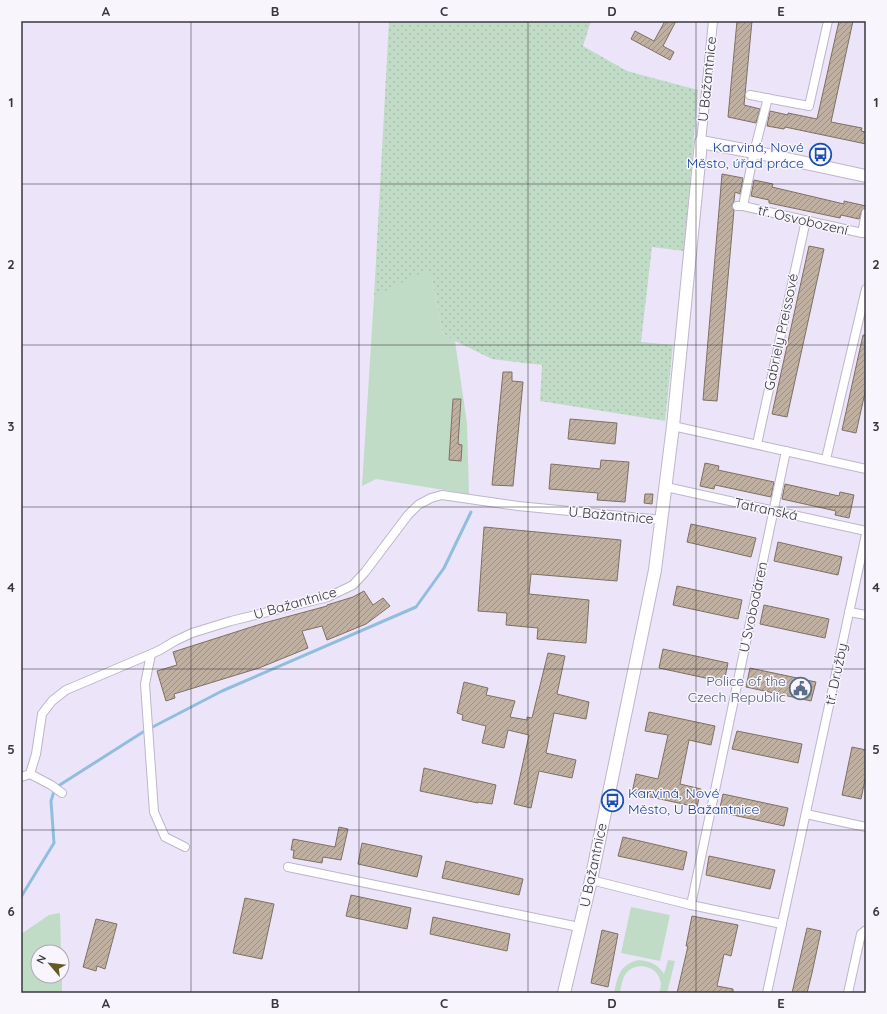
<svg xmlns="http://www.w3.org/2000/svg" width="887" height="1014" font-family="Quicksand,sans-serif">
<defs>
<pattern id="park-dots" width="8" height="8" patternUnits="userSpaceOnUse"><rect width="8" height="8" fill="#c1dcc6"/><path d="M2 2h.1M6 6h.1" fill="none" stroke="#a7bdab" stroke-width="1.8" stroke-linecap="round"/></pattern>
<pattern id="building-hatch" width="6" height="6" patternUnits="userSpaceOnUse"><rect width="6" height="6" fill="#c0b0a1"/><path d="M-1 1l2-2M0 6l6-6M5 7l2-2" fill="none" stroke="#9d9085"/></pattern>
</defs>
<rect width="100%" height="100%" fill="#ece5f9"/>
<path fill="url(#park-dots)" d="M389,21h202l-8,25 44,25 71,19 -14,161 -32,-4 -11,95 32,3 -8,76 -125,-20 2,-36 -50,-6 -37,-18 -12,-7 -11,-55 -58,18z"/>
<g fill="#c1dcc6">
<path d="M425,271l7,8 11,55 12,7 12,82 2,71 -93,-15 -14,7 12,-189z"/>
<path d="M631,907l39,8 -10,46 -39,-8z"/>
<path d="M60,913l1,39h-23v24h24v17h-41v-59l28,-19z"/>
<path d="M638,960c12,1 20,4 26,14l4,-14 7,1 -8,32h-8c1,-4 3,-8 1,-13 -4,-15 -26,-19 -35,-5 -3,5 -4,12 -5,18h-6c4,-17 5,-28 24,-33z"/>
</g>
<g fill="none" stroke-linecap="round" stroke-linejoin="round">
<path stroke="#91bede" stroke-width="3" d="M21,897l33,-54 -3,-42 4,-13 88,-56 79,-41 194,-84 28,-39 27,-56"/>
</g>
<g fill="url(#building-hatch)" stroke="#7e7062">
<path d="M665,21h11l-13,25 11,6 -4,8 -39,-21 4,-8 19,10z"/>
<path d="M737,21h15l-8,84 16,4 -4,14 -28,-6z"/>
<path d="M839,21h14l-22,101 31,6 -1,3 5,1v12l-81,-17 -1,2 -17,-3 3,-15 18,4v-2l29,6z"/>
<path d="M722,174l21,4 -3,16 -5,-2 -1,9 -2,5 2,4 -17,191 -14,-1z"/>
<path d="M754,180l19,4 -1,3 72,17v-3l22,5v2l-4,2 -3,9 -18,-4 -1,3 -71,-15v-3l-18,-4z"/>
<path d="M809,246l15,3 -37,168 -15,-3z"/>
<path d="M863,335h3v53l-10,45 -14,-3z"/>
<path d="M503,372h9v9l11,1 -10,104 -21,-1z"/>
<path d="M453,399h8l-3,45 4,1 -1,16 -12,-1z"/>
<path d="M570,419l47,4 -2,21 -47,-5z"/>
<path d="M601,460l28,2 -4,40 -28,-2 1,-7 -49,-4 2,-25 49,5z"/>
<path d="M705,463l14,3 -1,4 56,12 -3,15 -56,-12 -1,4 -14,-3z"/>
<path d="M785,484l54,12 1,-4 14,3 -5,23 -14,-3 1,-4 -54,-12z"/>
<path d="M645,494h8l-1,10 -8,-1z"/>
<path d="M691,524l65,14 -5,19 -64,-15z"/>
<path d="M484,527l137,13 -4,41 -86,-7 -2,20 60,6 -3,43 -49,-4 1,-11 -32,-3 1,-12 -29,-2z"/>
<path d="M778,542l64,15 -4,18 -64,-14z"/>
<path d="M677,586l65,14 -4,19 -65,-14z"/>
<path d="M364,591l9,14 10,-7 7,8 -24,18 -39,16 -5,-14 -20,5 6,17 -49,20 -85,26 1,4 -9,3 -9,-30 20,-6 -4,-13 91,-29 63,-17v-1l26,-8z"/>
<path d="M764,605l65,14 -4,19 -65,-14z"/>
<path d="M663,649l65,14 -4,19 -65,-14z"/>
<path d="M548,653l17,3 -8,38 32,8 -3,17 -32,-6 -8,40 30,7 -4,18 -33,-7 -8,37 -17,-4 15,-69 -21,-5 -4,18 -22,-5 4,-17 -24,-6 1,-5 -6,-2 7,-31 24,6 -2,7 29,6 -5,16 17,3v-3l5,1z"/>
<path d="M750,668l66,14 -5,19 -65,-14z"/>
<path d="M649,712l66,14 -4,19 -22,-5 -9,44 21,5 -4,18 -65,-14 4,-19 22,5 10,-44 -23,-4z"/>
<path d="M737,731l65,13 -4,19 -66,-14z"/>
<path d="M852,747l14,3v25l-5,24 -19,-4z"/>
<path d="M424,768l72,17 -4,19 -14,-2v1l-58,-12z"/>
<path d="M723,794l65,14 -4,18 -65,-14z"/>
<path d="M339,827l9,2 -7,31 -18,-3 -1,6 -29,-5 1,-8h-3l2,-11 42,8z"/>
<path d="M623,837l64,15 -4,18 -65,-14z"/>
<path d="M362,843l60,13 -5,21 -59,-13z"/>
<path d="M709,856l66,14 -5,19 -64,-14z"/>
<path d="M446,861l77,18 -4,16 -77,-17z"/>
<path d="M351,895l60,13 -4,21 -61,-13z"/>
<path d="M245,898l29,6 -12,55 -29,-6z"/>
<path d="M692,916l46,9 -7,31 -7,-2 -7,32 16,3v4h-56l11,-47h-2z"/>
<path d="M433,917l77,17 -3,17 -77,-17z"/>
<path d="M96,919l21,5 -12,45 -8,-3 -1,5 -13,-4z"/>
<path d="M807,928l14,3 -9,42 -5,20h-15z"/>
<path d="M602,930l16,4 -10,53 -17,-4z"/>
</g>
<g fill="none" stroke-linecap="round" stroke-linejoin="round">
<defs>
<g id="street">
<path d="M750,95l59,11 19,-85"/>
<path d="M701,142l12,-121"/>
<path d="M737,206h6l119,27"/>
<path d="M743,206l11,-54 14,-54"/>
<path d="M862,233l4,-20"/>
<path d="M673,426l193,43"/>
<path d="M757,444l49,-224"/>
<path d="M826,459l40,-170"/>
<path d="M666,487l200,44"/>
<path d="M849,612l17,3"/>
<path d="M30,774l21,11 11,8"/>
<path d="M21,777l9,-3 6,-20 6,-40 10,-13 14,-11 85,-36"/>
<path d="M806,814l60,13"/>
<path d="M185,847l-20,-10 -11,-25 -9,-128 6,-30 9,-4 15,-9 17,-8 39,-12 97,-24 25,-12 12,-13 43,-57 10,-10 13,-7 11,-3 76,11 144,14"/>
<path d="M288,867l291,60"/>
<path d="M591,880l100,25 91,19"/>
<path d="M691,905l95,-454"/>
<path d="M767,993l99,-459"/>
<path d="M848,993l13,-59 5,-4"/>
</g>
<path id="secondary" d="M564,993l27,-113 64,-310 18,-144 28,-284 53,10 112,24"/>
</defs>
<use href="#street" stroke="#bdb6c9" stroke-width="10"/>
<use href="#secondary" stroke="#bdb6c9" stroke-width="14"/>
<use href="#street" stroke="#fff" stroke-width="8"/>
<use href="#secondary" stroke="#fff" stroke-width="12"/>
</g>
<path fill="none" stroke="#39373e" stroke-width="1" stroke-opacity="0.55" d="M191,21v972M359,21v972M528,21v972M696,21v972M21,184h845M21,345h845M21,507h845M21,669h845M21,830h845"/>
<defs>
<symbol id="bus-ring" viewBox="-11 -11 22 22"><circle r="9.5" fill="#f8f5fd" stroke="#1a4fb4" stroke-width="1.5"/><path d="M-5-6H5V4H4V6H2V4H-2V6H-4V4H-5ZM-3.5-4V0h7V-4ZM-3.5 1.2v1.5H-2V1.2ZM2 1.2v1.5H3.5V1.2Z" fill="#1a4fb4"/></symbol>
<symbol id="civic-ring" viewBox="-11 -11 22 22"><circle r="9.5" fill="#f8f5fd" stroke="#5c6f8a" stroke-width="1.5"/><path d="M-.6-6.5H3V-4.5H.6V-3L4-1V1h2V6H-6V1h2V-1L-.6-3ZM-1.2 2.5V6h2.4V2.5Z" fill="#5c6f8a"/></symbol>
</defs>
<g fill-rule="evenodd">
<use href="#bus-ring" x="808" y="142" width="25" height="25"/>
<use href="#civic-ring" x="788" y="676" width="25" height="25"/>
<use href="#bus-ring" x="600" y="788" width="25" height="25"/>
</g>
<g text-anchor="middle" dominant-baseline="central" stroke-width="3" stroke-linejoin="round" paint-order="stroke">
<g font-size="14" fill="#39373e" stroke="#f8f5fd">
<text transform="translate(707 79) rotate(-84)">U Bažantnice</text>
<text transform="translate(803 220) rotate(13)">tř. Osvobození</text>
<text transform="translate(781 332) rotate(-78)">Gabriely Preissové</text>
<text transform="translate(766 509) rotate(12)">Tatranská</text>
<text transform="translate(611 515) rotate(5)">U Bažantnice</text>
<text transform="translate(295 603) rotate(-16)">U Bažantnice</text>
<text transform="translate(753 607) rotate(-78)">U Svobodáren</text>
<text transform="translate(836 674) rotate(-78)">tř. Družby</text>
<text transform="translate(593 865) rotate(-78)">U Bažantnice</text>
</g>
<g font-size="14" fill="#164399" stroke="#f8f5fd" text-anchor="end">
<text x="804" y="147">Karviná, Nové<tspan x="804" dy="16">Město, úřad práce</tspan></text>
<text x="628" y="793" text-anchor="start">Karviná, Nové<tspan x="628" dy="16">Město, U Bažantnice</tspan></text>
</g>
<g font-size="14" fill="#4e5e75" stroke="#f8f5fd" text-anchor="end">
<text x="786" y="681">Police of the<tspan x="786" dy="16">Czech Republic</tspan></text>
</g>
</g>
<rect width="887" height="1014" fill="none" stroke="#f8f5fd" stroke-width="44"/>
<g transform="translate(50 964) rotate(298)"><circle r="19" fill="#f8f5fd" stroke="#aca9b1"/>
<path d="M0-3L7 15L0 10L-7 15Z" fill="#635a26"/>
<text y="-6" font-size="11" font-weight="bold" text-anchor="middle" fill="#39373e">N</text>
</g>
<rect x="22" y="22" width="843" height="970" fill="none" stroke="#39373e" stroke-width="1.5"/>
<g font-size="13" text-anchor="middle" font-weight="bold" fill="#39373e">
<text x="106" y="16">A</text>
<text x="275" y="16">B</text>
<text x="444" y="16">C</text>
<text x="612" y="16">D</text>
<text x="781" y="16">E</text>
<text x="11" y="107">1</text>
<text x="876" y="107">1</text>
<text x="11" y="269">2</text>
<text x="876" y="269">2</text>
<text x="11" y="431">3</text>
<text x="876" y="431">3</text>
<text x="11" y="592">4</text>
<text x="876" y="592">4</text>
<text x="11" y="754">5</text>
<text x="876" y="754">5</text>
<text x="11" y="916">6</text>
<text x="876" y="916">6</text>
<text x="106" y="1008">A</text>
<text x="275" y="1008">B</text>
<text x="444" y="1008">C</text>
<text x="612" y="1008">D</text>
<text x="781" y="1008">E</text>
</g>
</svg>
